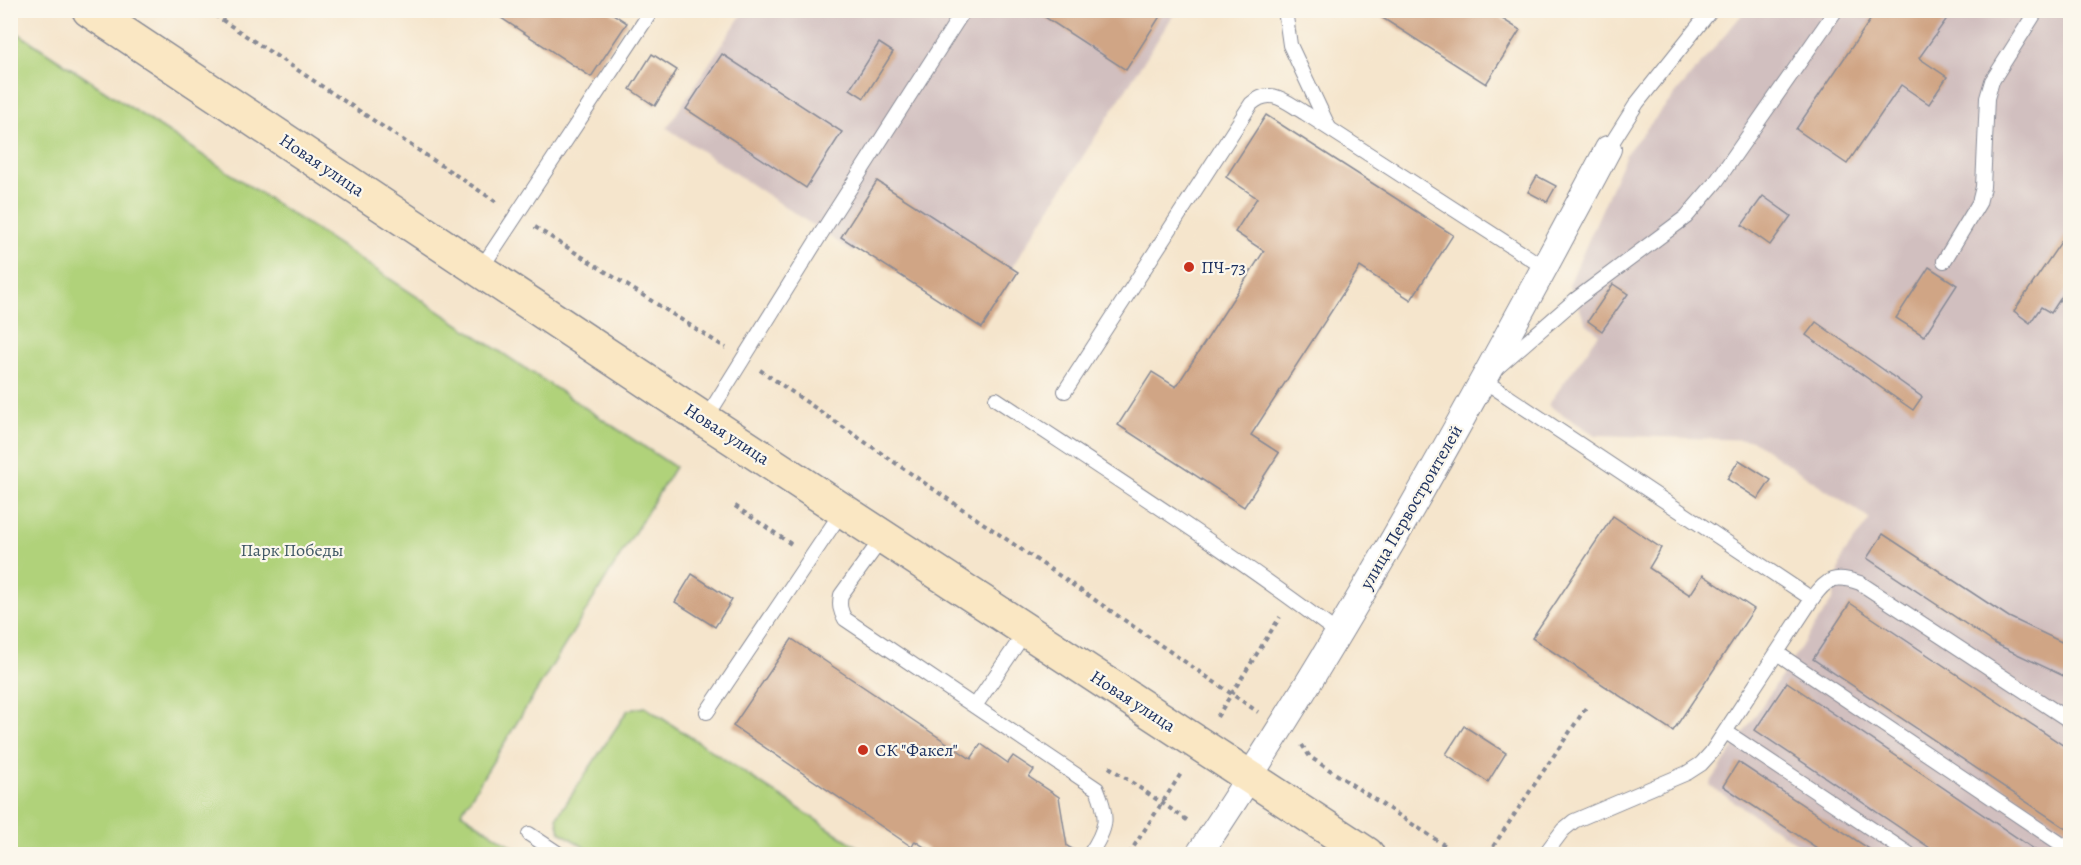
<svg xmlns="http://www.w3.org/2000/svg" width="2081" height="865" font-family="Alegreya,serif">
<rect width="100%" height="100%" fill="#fbf7ec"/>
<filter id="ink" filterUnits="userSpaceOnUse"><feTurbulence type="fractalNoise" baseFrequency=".0167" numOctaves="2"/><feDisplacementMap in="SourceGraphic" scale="12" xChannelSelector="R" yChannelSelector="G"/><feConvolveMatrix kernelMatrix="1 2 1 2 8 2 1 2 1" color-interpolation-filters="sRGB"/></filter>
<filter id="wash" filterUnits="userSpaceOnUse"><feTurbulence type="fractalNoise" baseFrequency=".008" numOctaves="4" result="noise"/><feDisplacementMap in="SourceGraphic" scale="24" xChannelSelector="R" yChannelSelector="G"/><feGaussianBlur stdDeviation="1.35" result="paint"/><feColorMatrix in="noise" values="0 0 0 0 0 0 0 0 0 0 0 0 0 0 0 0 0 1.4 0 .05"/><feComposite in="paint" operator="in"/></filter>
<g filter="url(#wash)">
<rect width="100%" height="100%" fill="#f5e5cc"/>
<g fill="#d1bfbf">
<path d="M744,11h432l-164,256 6,5 -36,56 -125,-81 -4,5 -186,-124z"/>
<path d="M1745,11h325v843h-257l-104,-69 124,-186 9,-42 28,-38 -118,-79 -157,-5 -47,-30 51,-71 -13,-11 -17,-38 58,-133z"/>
</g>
<g fill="#b0d27a" stroke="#66806c" stroke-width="1.5">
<path d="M10,28l665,439 -214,346 63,41h-513z"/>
<path d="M645,707l194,128 30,19h-274l-35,-22 -3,-15 71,-107z"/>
</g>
<g id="blocks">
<g fill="#d0a585">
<path d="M489,10h118l20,13 -36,54z"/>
<path d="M1034,10h130l-38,60z"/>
<path d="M1370,10h118l32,20 -34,54z"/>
<path d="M1877,10h62l9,7 -29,41 28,19 -18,27 -28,-19 -54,79 -51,-35z"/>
<path d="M879,43l14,9 -29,46 -14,-9z"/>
<path d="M652,54l25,16 -22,36 -25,-17z"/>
<path d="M722,54l120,78 -36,56 -120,-79z"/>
<path d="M1266,115l187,120 -42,65 -51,-33 -109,168 28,18 -35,54 -126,-82 34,-53 24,15 88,-136 -29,-19 22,-34 -31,-21z"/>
<path d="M1537,176l19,10 -9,16 -19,-10z"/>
<path d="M877,181l141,91 -36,56 -141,-91z"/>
<path d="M1763,196l28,20 -21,29 -28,-20z"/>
<path d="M2065,236l5,4v44l-19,29 -10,-6 -11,16 -16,-12z"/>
<path d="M1929,267l28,18 -33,51 -28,-18z"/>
<path d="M1613,284l15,10 -26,37 -14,-10z"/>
<path d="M1816,322l106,75 -9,13 -107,-75z"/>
<path d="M1739,460l32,20 -13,19 -31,-20z"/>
<path d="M1613,516l48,32 -12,20 41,27 13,-20 51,34 -81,122 -141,-93z"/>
<path d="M1883,534l126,83 61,29v33l-74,-35 -129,-86z"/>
<path d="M692,574l40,26 -17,27 -40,-25z"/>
<path d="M1850,603l220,147v81l-257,-172z"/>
<path d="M792,639l179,120 10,-15 27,19 5,-7 21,14 -5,7 30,20 8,49 7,4 -3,4h-136l-20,-13 -3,6 -179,-121z"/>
<path d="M1787,682l254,172h-102l-184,-124z"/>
<path d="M1464,726l42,27 -18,29 -42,-28z"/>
<path d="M1738,762l139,92h-51l-103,-68z"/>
</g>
</g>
</g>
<g filter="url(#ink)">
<use href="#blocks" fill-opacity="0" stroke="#888a95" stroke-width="1.5"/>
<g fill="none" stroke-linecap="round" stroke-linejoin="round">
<defs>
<g id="lane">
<path d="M1285,10l5,35 39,83"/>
<path d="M1608,149l29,-46 74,-93"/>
<path d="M1944,261l35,-58 4,-16 4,-89 5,-17 45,-71"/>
<path d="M480,270l172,-260"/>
<path d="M1065,391l186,-287c20,-18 35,-2 54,9l240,155"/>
<path d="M996,399c116,77 232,151 343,235"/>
<path d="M705,420l117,-188 142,-222"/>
<path d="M883,537l-42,58c-2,10 -1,16 4,24l252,170c12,29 10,39 -7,65"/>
<path d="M1812,599l-329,-219 92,-80 111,-83 30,-35 120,-172"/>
<path d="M1777,653l293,197"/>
<path d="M975,706l51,-75"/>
<path d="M707,712l136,-202"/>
<path d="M1726,732l183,122"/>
<path d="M529,834l30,20"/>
<path d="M1545,854l18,-24 11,-9 113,-48 14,-9 10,-11 101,-154c15,-21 23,-25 48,-16l210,138"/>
</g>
<path id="street" d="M1199,854c151,-226 281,-465 409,-705"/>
<path id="secondary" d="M89,10l616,410 662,434"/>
</defs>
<use href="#lane" stroke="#888a95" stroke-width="16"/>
<use href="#street" stroke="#888a95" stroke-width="28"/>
<use href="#secondary" stroke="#888a95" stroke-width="36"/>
<g stroke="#888a95" stroke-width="4" stroke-dasharray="4.5 4.5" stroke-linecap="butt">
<path d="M207,10l291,193"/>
<path d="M535,227l191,121"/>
<path d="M760,370l498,342"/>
<path d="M735,506l59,40"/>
<path d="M1217,717l63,-100"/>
<path d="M1302,745l8,12 148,97"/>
<path d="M1109,767l78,53"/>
<path d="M1129,854l53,-82"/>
<path d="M1488,854l99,-148"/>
</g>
<use href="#lane" stroke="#fff" stroke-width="14"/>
<use href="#street" stroke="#fff" stroke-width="26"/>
<use href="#secondary" stroke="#fae7c3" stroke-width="33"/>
</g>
</g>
<g fill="#c8321e" stroke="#fbf7ec" stroke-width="2">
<circle cx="1189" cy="267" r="6"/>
<circle cx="863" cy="750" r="6"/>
</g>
<g text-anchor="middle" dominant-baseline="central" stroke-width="4.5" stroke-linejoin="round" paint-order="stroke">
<g font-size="18" fill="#1b2f5e" stroke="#fbf7ec">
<text transform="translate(322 165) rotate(34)">Новая улица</text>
<text transform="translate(727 434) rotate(33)">Новая улица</text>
<text transform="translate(1411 507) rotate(-60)">улица Первостроителей</text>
<text transform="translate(1133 701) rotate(33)">Новая улица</text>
</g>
<g font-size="18" fill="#1b2f5e" stroke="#fbf7ec" text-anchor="start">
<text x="1201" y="267">ПЧ-73</text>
<text x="875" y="750">СК "Факел"</text>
</g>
<g font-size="18" fill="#405865" stroke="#fbf7ec">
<text x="292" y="550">Парк Победы</text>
</g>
</g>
<rect width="2081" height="865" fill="none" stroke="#fbf7ec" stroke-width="36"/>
</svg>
